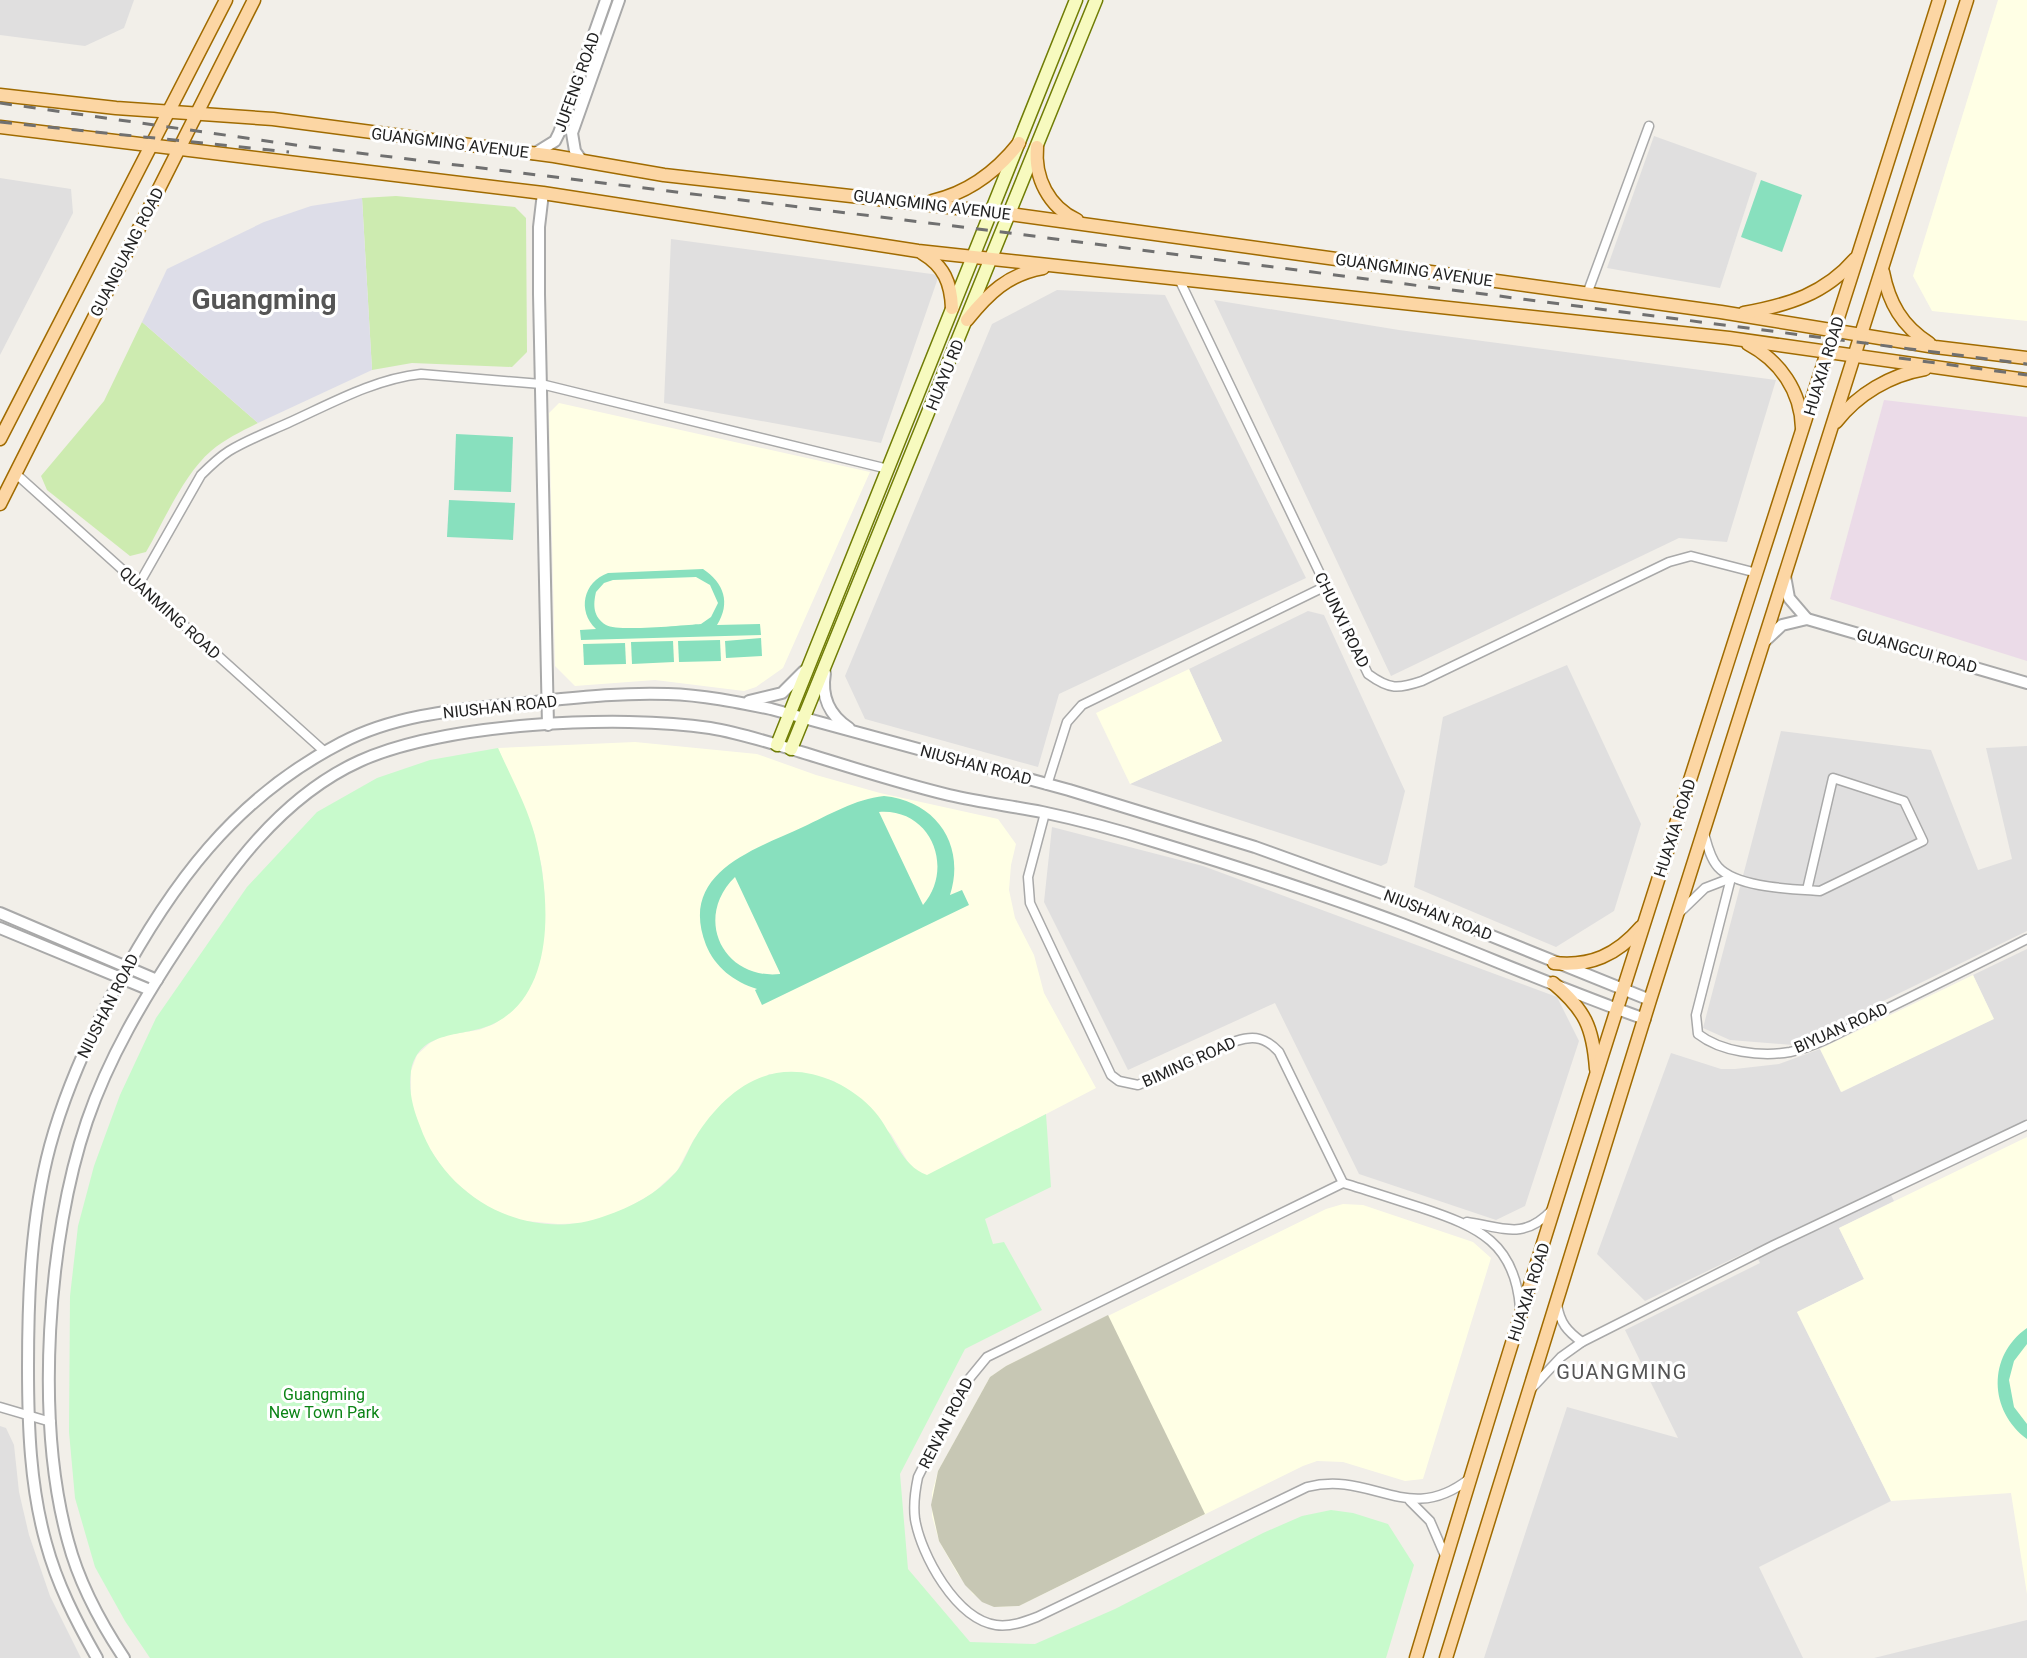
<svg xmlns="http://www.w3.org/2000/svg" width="2027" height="1658" font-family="Roboto,sans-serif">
<rect width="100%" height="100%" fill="#f2efe9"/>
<g fill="#e0dfdf">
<path d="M0,0h134l-10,28 -39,18 -85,-11z"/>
<path d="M1654,136l103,37 -37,115 -113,-20z"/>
<path d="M0,178l71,11 2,24 -73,142z"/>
<path d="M671,239l268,36 -58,168 -217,-40z"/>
<path d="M1057,290l108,5 141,283 -247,116 -21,73 -173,-48 -20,-43 147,-352z"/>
<path d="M1214,300l185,30 377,50 -49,162 -48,-4 -288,138z"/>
<path d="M1308,611l16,4 81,176 -18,72 -6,3 -251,-82 92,-43 -33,-72z"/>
<path d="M1567,665l74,159 -27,87 -58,36 -142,-60 29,-170z"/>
<path d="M1781,731l150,19 47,120 34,-11 -26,-111 41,-2v185l-234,114 -63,-5 -27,-12z"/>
<path d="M1052,827l151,39 354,131 22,44 -54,165 -29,14 -137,-46 -84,-171 -147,67 -84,-168z"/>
<path d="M2027,949v172l-139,68 6,12 -55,27 25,51 -67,33 94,189 -132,66 44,91h-319l83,-251 111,31 -53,-108 135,-67 -7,-14 -108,52 -48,-47 74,-201 50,16h14l44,-5 41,-15 22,43 151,-74 -20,-43z"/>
<path d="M0,1426l6,2 8,17 5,47 10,43 21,61 31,62h-81z"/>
<path d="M2027,1620v38h-153z"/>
</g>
<path fill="#ebdbe8" d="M1884,400l143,17v244l-197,-62z"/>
<g fill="#ffffe5">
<path d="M1998,0h29v321l-95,-10 -19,-35z"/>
<path d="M559,403l311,69 -87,196 -27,19 -12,4 -89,-11 -80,6 -20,-20 -6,-253z"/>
<path d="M1189,669l33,72 -92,43 -34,-71z"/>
<path d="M635,742l122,12 59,21 64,18 118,26 18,25 -5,21 -2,25 6,28 19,37 10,38 52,95 -169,88 -14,-6 -22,-36 -57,-53 -33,-8 -32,1 -75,65 -17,32 -25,23 -31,17 -33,12 -30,1 -42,-4 -34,-16 -32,-26 -24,-34 -15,-41v-32l6,-16 13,-12 14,-8 35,-5 15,-6 18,-13 22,-32 7,-22 4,-56 -3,-33 -8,-35 -36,-85z"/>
<path d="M1973,975l21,44 -153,73 -21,-43z"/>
<path d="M2027,1137v457l-16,-101 -120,8 -94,-189 67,-33 -25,-51z"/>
<path d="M1343,1204l20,1 110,37 18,16 -68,221 -18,2 -62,-19 -26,-1 -14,5 -284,140 -25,1 -21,-13 -16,-21 -18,-32 -7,-25v-23l6,-22 52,-94 16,-11 320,-157z"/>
</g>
<path fill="#c7c7b4" d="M1108,1315l97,199 -186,92 -25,1 -12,-5 -17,-17 -26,-44 -8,-36 7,-34 52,-94 16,-11z"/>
<g fill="#cdebb0">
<path d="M396,196l119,11 11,11 1,134 -15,15 -100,-4 -40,7 -10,-172z"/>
<path d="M142,322l116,101c-16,8 -33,16 -47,28 -27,23 -47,70 -65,101l-16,4 -83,-66 -6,-14 63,-75z"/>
</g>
<path fill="#c8facc" d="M498,748c13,29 29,58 37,88 15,58 23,157 -42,188 -28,14 -74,4 -82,47 -3,19 2,38 9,55 26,74 110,118 185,90 26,-9 52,-22 71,-44 8,-9 12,-23 19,-34 32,-51 79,-84 140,-56 15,7 30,18 40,30 18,21 26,54 52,63l119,-61 5,73 -66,32 8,25 11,-2 38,68 -77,39 -65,125 8,95 62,73 65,2 80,-35 148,-76 39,-17 29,-6 22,3 35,11 26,41 -28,93h-1236l-25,-37 -30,-54 -20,-69 -6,-66 1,-136 8,-70 16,-60 26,-71 36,-77 91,-131 70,-75 60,-34 53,-18z"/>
<g fill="#88e0be" fill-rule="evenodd">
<path d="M1761,180l41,15 -20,57 -41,-15z"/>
<path d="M456,434l57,3 -2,55 -57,-2z"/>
<path d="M449,500l66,3 -2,37 -66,-3z"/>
<path d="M703,569c21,14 28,34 14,56l43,-1 1,11 -180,5 -1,-10 16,-1c-19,-18 -13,-47 12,-56zM696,577l14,8 8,18 -7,14 -10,7c-17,1 -83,8 -95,1 -13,-8 -13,-20 -10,-33l8,-9 9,-3z"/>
<path d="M761,638l1,18 -36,2 -1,-17z"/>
<path d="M720,640l1,21 -42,1 -1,-21z"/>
<path d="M673,641l1,21 -42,2 -1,-22z"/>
<path d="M625,643l1,21 -42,1 -1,-21z"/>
<path d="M884,796c52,5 82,49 66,99l12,-5 7,15 -207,100 -7,-15 2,-1c-23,-7 -42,-22 -51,-44 -28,-72 47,-95 97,-118 26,-12 52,-28 81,-31zM879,812c52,-4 76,56 44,93zM735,877l45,96v1c-57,6 -87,-56 -45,-97z"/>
<path d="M2027,1328v16l-13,17 -5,19 5,27 13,17v15c-38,-28 -40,-83 0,-111z"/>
</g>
<path fill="#dddde8" d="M362,198l10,172 -114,53 -116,-101 25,-53 97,-47 47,-16z"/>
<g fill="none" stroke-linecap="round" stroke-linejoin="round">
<defs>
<g id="minor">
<path d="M1179,279l189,395c22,16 30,15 54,7l247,-119 22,-6 66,17"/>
<path d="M1587,294l62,-168"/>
<path d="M15,473l310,279"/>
<path d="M139,584l62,-109c9,-9 17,-17 28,-24 18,-11 39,-19 59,-28 42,-19 86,-44 133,-49l120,10 347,85"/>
<path d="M1047,785l20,-63 15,-17 244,-119"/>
<path d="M1045,813l-17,64 2,26 81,172 8,6 19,4 98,-44c19,-6 30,-3 43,11l64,131c27,8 53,17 79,25 57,19 93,35 98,100"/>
<path d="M1704,833c3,11 6,25 14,34 19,21 75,22 102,24l103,-50 -19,-40 -71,-23 -26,112"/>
<path d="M1731,878l-35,137 2,19c23,18 63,23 92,18 29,-6 58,-24 84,-37 51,-25 102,-50 153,-76"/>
<path d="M1678,914l27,-26 26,-10"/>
<path d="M1343,1183l-356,174 -23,28 -46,92c-3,14 -5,27 -3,42 6,36 41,100 81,106 14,2 28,-3 41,-8l270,-130c65,-17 101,40 162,-8"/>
<path d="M1467,1222c35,5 56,19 85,-12"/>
<path d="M1557,1304c3,19 10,27 25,38l192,-97 253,-120"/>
<path d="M1532,1388l29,-31 21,-15"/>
<path d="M0,1407l51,15"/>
<path d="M1410,1501l20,20 16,37"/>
</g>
<g id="tertiary">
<path d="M534,154l21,-13 4,-8 47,-133"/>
<path d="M582,161l-7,-10 -3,-18 47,-133"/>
<path d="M543,193l-4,34v67l9,431"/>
<path d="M1785,576l4,22 18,21"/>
<path d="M1765,641l17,-16 25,-6 220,64"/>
<path d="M825,673c-4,23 4,42 24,55"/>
<path d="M749,701l33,-8 22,-22"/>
<path d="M0,913l157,67"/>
<path d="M0,928l150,62"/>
<path d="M97,1658c-21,-37 -40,-74 -51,-115 -16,-57 -18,-117 -18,-176 0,-73 3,-150 22,-221 15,-55 38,-106 65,-157 55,-103 119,-191 226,-246 53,-28 114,-33 172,-39 52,-5 104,-12 155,-10 35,1 69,8 103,15l298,81 186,57 155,56 240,97"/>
<path d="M124,1658c-24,-36 -45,-75 -56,-117 -33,-120 -21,-302 19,-420 22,-64 56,-121 93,-177 47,-71 100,-147 180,-183 83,-38 260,-47 350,-33 31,5 61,15 91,24 49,15 98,31 148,43 30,7 62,11 93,17 38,8 76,18 114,30 82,25 166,52 246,82 81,31 161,66 243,95"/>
</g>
<g id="secondary">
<path d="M777,745l299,-745"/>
<path d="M791,749l305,-749"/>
</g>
<g id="primary">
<path d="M0,95l116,13 157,11 281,37 110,19 346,39 711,98 214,35 92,11"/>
<path d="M0,127l543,66 375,58 811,87 298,42"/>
<path d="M1037,147c-3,31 12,60 40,73"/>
<path d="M932,201c36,-8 64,-29 87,-58"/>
<path d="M922,253c22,13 29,30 30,55"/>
<path d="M1883,272c6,31 19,54 46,71"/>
<path d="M1744,313c44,-8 81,-19 111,-54"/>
<path d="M967,320c21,-26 41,-46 76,-52"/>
<path d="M1748,344c32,17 53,47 54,84"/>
<path d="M1836,422c22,-28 54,-47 89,-53"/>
<path d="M0,439l226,-439"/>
<path d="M0,504l254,-504"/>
<path d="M1554,963c36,4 63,-8 87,-36"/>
<path d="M1553,983c32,27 40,44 43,86"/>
<path d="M1416,1658c166,-555 349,-1105 523,-1658"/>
<path d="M1446,1658l204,-658 317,-1000"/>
</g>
</defs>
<use href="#minor" stroke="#a9a9a9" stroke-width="11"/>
<use href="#tertiary" stroke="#a9a9a9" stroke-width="14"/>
<use href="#secondary" stroke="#707d05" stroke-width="15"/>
<use href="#primary" stroke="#a06b00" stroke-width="15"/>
<use href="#minor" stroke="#fff" stroke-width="8"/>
<use href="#tertiary" stroke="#fff" stroke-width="10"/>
<use href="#secondary" stroke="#f7fabf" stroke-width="12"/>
<use href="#primary" stroke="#fcd6a4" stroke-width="12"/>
<g stroke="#707070" stroke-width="3" stroke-dasharray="12 12" stroke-linecap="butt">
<path d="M0,103l302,43 684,84 1041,134"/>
<path d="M0,122l289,30"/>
<path d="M1899,358l128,17"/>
</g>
</g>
<g text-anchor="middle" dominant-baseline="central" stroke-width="6" stroke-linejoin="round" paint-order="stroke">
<g font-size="16" fill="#222" stroke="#fff">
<text transform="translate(577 82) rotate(-70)">JUFENG ROAD</text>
<text transform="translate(450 143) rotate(7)">GUANGMING AVENUE</text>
<text transform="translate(932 205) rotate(7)">GUANGMING AVENUE</text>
<text transform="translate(127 252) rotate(-63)">GUANGUANG ROAD</text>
<text transform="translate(1414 270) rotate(8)">GUANGMING AVENUE</text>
<text transform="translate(1824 366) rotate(-73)">HUAXIA ROAD</text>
<text transform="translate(945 375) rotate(-68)">HUAYU RD</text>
<text transform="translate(170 613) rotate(42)">QUANMING ROAD</text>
<text transform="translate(1342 620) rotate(64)">CHUNXI ROAD</text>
<text transform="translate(1917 651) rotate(16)">GUANGCUI ROAD</text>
<text transform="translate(500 707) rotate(-6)">NIUSHAN ROAD</text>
<text transform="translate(976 765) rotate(15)">NIUSHAN ROAD</text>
<text transform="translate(1675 828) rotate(-72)">HUAXIA ROAD</text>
<text transform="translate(1438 915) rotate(21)">NIUSHAN ROAD</text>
<text transform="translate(108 1006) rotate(-63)">NIUSHAN ROAD</text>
<text transform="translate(1841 1028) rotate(-24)">BIYUAN ROAD</text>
<text transform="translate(1189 1062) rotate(-24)">BIMING ROAD</text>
<text transform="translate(1529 1292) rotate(-72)">HUAXIA ROAD</text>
<text transform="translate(946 1423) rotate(-63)">REN'AN ROAD</text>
</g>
<g font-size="16" fill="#0c8416" stroke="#fff">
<text x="324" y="1394">Guangming<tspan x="324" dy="18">New Town Park</tspan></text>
</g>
<g font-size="20" letter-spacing="1.5" fill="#555" stroke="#fff">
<text x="1622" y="1372">GUANGMING</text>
</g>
<g font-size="28" font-weight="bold" fill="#555" stroke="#fff">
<text x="264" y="299">Guangming</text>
</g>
</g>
</svg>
